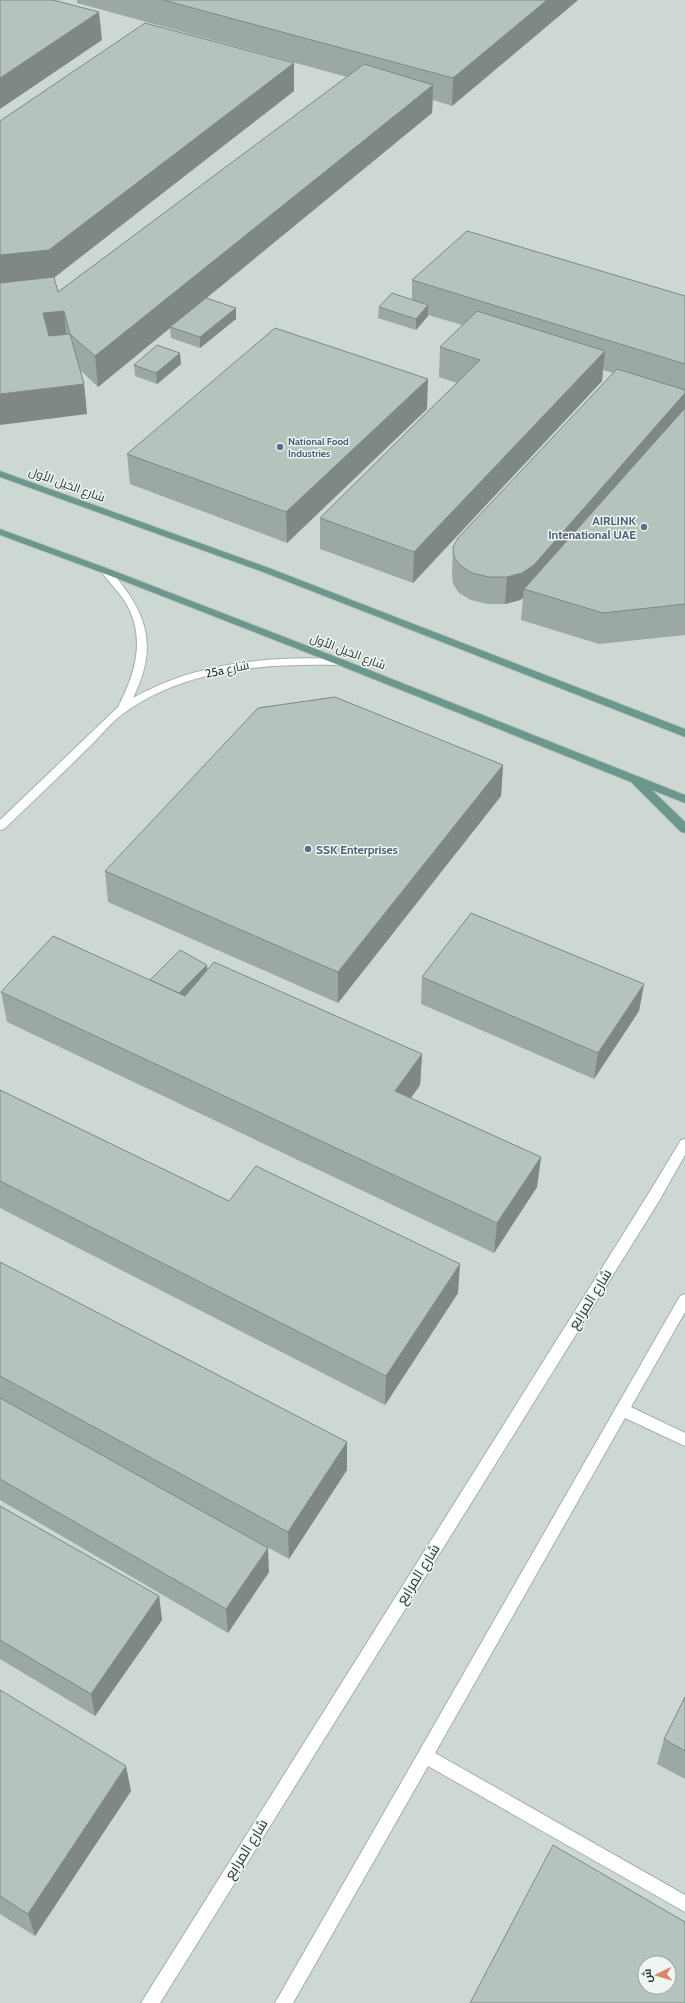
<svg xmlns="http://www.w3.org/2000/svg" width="685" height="2003" font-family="Cabin,Cairo,sans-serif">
<rect width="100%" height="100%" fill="#e0e8e5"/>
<path fill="#ced8d3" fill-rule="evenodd" d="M0,0h685v2003h-685zM645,1963h24v24h-24z"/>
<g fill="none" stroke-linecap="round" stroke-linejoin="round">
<defs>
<g id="minor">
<path d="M106,568l3,1c38,43 50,76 24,129 63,-36 136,-42 207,-39l5,3 -5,3c-73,-2 -154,3 -216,48 -14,10 -24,24 -37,36 -27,27 -55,53 -83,80l-4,1v-10l118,-113c17,-33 28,-67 9,-102 -7,-13 -18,-22 -26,-34z"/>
<path d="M685,1139v16l-26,46 -499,802h-19l508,-810 32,-53z"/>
<path d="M685,1294v18l-54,95 54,26v13l-60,-28 -190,335 250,142v17l-257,-146 -135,237h-18l405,-707z"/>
</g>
<g id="major">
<path d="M0,471l269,97 416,161v8l-422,-165 -263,-95z"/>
<path d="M0,529l109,40 235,91 341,135v8l-33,-13 33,32v11l-4,-1 -50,-50 -295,-118 -233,-91 -103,-38z"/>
</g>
</defs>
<use href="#minor" stroke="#a4afab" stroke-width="2"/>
<use href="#major" stroke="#bdc3c1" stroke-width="2"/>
<use href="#minor" fill="#fff" fill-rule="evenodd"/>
<use href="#major" fill="#6a988d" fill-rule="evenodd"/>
</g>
<g fill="#9ca8a3">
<path d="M77,0h501l-126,106 -19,-6 -1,13 -226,185 30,21 -36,29 -29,-10 -1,-10 -72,59 -18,-17 4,14 3,30 -87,-293 294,-30 -240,187 4,14 289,-215 -270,-74z"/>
<path d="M412,280l273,16v339l-86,9 -78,-24 2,-22 -3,2 -15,4h-18l-16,-4 -12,-7 -6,-9 -1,-10 1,-27 160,-174 -10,-3 -1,11 -189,202 -93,-34v-31l137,-135 -18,-6 1,-30 22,-22 -34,-10v1l-12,14 -38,-12 1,-11 33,-7z"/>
<path d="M181,364l-24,20 -22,-8 -1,-11z"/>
<path d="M427,409l-140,134 -157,-59 -3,-30z"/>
<path d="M503,765l-2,31 -163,207 -230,-101 -3,-31z"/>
<path d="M207,970l215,84 -2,31 -9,13 130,59 -4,30 -43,66 -487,-231 -6,-30 149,-12z"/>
<path d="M422,977l222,7 -5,27 -45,68 -173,-75z"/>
<path d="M0,1090l229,111 229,92 -73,112 -385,-197z"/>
<path d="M0,1262l347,180v28l-58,89 -59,-32 39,45 -41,61 -228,-133z"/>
<path d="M0,1506l159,90 3,24 -67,96 -95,-57z"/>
<path d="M0,1690l131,101 -96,145 -35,-22z"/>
<path d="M685,1697v82l-28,-15 7,-25z"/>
</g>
<g fill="#7f8884">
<path d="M547,0h31l-126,106 1,-28z"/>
<path d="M99,12l3,28 -102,69v-31z"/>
<path d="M294,63v28l-242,188 -52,6v-30z"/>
<path d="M433,85l-1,28 -334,274 -3,-31z"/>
<path d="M428,305v11l-12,14v-11z"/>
<path d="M236,308v11l-36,29v-11z"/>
<path d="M64,311l3,30 -20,2 -4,-30z"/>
<path d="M605,351l-3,30 -189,202 1,-31z"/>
<path d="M180,353l1,11 -24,20 -1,-11z"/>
<path d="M428,379l-1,30 -140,134 -1,-31z"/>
<path d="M84,384l3,30 -87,11v-31z"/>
<path d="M685,393v13l-2,11 -151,175v-1l-8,-2 -1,9 -3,2 -15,4 2,-27z"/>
<path d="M503,765l-2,31 -163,207v-31z"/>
<path d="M207,965l1,11 -37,38 -1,-11z"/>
<path d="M644,984l-5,27 -45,68 4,-26z"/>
<path d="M422,1054l-2,31 -26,36 1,-30z"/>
<path d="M541,1157l-4,30 -43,66 3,-30z"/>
<path d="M460,1264l-2,29 -73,112 1,-29z"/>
<path d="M347,1442v28l-58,89 -1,-27z"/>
<path d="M268,1548l1,24 -41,61 -2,-24z"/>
<path d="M159,1596l3,24 -67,96 -4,-22z"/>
<path d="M126,1766l5,25 -96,145 -7,-22z"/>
</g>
<g fill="#b5c3bd" stroke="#7f8884" fill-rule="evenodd">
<path d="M0,0h53l46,12 -99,66z"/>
<path d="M163,0h384l-94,78z"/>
<path d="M145,23l149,40 -245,187 -49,5v-134z"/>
<path d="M364,64l69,21 -338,271 -25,-22 14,50 -84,10v-111l54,-6 4,15zM64,311l6,23 -21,2 -6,-23z"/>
<path d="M467,231l218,65v68l-273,-84z"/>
<path d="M392,293l36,12 -12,14 -37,-12z"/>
<path d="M206,298l30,10 -36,29 -30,-10z"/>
<path d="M477,311l128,40 -191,201 -94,-34 160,-158 -40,-13z"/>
<path d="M275,328l153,51 -142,133 -159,-58z"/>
<path d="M157,345l23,8 -24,20 -22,-8z"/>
<path d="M617,369l68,21v3l-151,172 -12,8 -15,4h-18l-17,-4 -11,-7 -7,-9 -1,-10 5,-9z"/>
<path d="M685,408v196l-82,9 -79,-24z"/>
<path d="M335,697l168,68 -165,207 -233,-101 153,-163z"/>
<path d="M471,913l173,71 -46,69 -176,-76z"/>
<path d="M53,936l132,60 29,-34 208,92 -27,37 146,66 -44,66 -496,-231z"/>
<path d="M180,950l27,15 -28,28 -29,-13z"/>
<path d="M0,1090l229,111 27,-35 204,98 -74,112 -386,-195z"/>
<path d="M0,1262l347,180 -59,90 -288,-156z"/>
<path d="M0,1398l268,150 -42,61 -226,-130z"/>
<path d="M0,1506l159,90 -68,98 -91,-54z"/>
<path d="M0,1690l126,76 -98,148 -28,-18z"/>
<path d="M685,1697v54l-21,-12z"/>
<path d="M553,1845l132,77v81h-215zM645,1963h24v24h-24z"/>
</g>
<g fill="#5c6f8a" stroke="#eff6f2" stroke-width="1.5">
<circle cx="280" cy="447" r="4"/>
<circle cx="644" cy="527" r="4"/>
<circle cx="308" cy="849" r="4"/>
</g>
<g text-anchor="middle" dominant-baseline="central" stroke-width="3" stroke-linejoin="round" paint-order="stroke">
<g font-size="10" font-weight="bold" fill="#4e5e75" stroke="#eff6f2" text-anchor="start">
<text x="288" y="441">National Food<tspan x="288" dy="12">Industries</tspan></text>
</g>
<g font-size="12" fill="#233631" stroke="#eff6f2">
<text transform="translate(67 484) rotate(20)">شارع الخيل الأول</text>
<text transform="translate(348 651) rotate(21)">شارع الخيل الأول</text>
<text transform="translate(227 669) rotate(-12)">25a شارع</text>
</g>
<g font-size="12" font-weight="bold" fill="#4e5e75" stroke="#eff6f2" text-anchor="end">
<text x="636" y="520">AIRLINK<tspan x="636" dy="14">Intenational UAE</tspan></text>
<text x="316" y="849" text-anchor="start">SSK Enterprises</text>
</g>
<g font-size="14" fill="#233631" stroke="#eff6f2">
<text transform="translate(590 1299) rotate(-58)">شارع المرابع</text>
<text transform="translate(418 1574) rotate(-58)">شارع المرابع</text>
<text transform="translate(246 1849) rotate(-58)">شارع المرابع</text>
</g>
</g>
<g transform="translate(657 1975) rotate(265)"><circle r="19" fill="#eff6f2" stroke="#9da9a5"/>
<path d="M0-3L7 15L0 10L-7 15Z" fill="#df8567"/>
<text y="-6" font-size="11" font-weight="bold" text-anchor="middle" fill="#233631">ش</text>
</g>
</svg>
